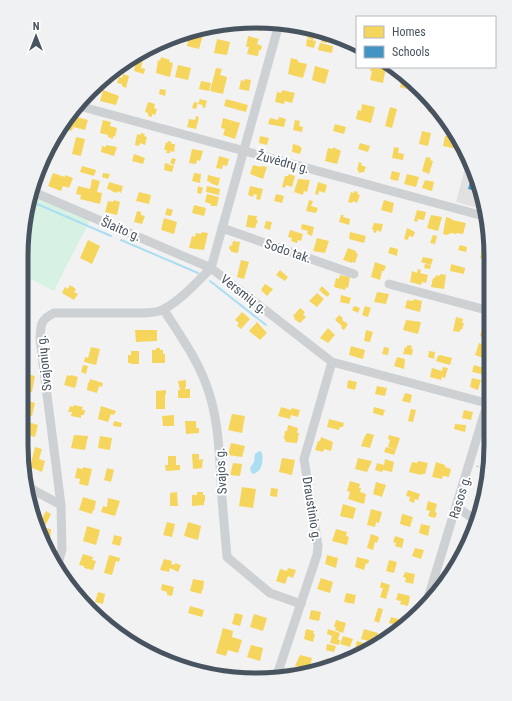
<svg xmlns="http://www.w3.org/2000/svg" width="512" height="701" font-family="'Roboto Condensed',sans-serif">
<rect width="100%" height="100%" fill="#f3f2f2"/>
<path fill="#e1e1e2" d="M468,157l5,9 12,44 -29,-8z"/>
<path fill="#d7f2e3" d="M30,194l60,26 -36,71 -33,-17v-18z"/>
<path fill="#abdef1" d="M259,451l3,1c1,9 1,19 -9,22l-2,-2 -1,-4 4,-6 1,-8z"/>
<g fill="#f6d55c">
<path d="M288,24l17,5 -1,3 -17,-4z"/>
<path d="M250,25l12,1 -1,5 -12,-2z"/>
<path d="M309,31l6,2 -2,7 -6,-2z"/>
<path d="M190,32l13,3 -4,14 -12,-3z"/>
<path d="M319,34l9,3 -1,6 -6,-1 2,-5 -4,-1z"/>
<path d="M248,36l11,3 -2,5 5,2 -1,4h-2l-1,6 -11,-2 2,-7h-3z"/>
<path d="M217,39l13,3 -3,13 -13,-2z"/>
<path d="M307,39l9,2 -2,7 -8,-2z"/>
<path d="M320,43l13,3 -1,7 -14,-3z"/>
<path d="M161,57l9,3 -1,2 4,1 -3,14 -14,-4 2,-13 2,1z"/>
<path d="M137,58l6,1 -2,9 4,1 -1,5 -10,-3z"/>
<path d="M291,58l7,2v2l9,2 -4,14 -15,-4z"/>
<path d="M178,65l13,3 -3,12 -13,-3z"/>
<path d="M315,66l14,4 -4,14 -13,-4z"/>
<path d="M371,67h15l-3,16 -13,-3 2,-9h-2z"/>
<path d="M216,68l6,1 -2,6 7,2 -4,17 -13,-3z"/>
<path d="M123,74l6,2 -3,12 -4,-2v-2l-5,-1 2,-6 3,1z"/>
<path d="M402,78l7,5 -2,6 -7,-2z"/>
<path d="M245,79l6,1 -2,11 -10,-2 2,-9 3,1z"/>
<path d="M201,81l10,2 -2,8 -10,-2z"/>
<path d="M160,89l6,1 -1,6 -6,-2z"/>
<path d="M103,90l16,6 -3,9 -16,-4z"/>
<path d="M282,90l13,3 -3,10 -7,-2 -1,3 -9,-2 2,-10 4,1z"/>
<path d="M200,99l7,2 -2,7 -3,-1 1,-2 -5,-1z"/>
<path d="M226,99l22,6 -2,7 -22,-6z"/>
<path d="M148,102l7,2 -1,4 3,1 -2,6 -3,-1v3l-4,-1v-3l-3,-1z"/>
<path d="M194,102l4,1 -2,6 -4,-1z"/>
<path d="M430,102l6,5 -1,6 -7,-1z"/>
<path d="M362,104l13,3 -4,16 -15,-4 2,-9 3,1z"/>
<path d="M390,107l7,2 -5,19 -7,-2z"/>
<path d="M70,115l18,5 -3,10 -12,-3 -1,4 -4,-1 1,-4 -4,-1 2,-6z"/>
<path d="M196,116l3,1 -3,12 -9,-2 2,-8 6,1z"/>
<path d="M279,117l7,2 -2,8 -16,-3 2,-6 8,2z"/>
<path d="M223,118l17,5 -5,16 -12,-4 2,-6 -4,-1z"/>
<path d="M103,120l8,2 -1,4 7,2 -2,9 -2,-1v3l-5,-2v-2l-8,-2z"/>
<path d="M295,120l5,1 -1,5 4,1 -1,5 -9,-2z"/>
<path d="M335,124l11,3 -2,7 -11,-3z"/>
<path d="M449,130h3l7,11 -2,8 -14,-3 2,-10h3z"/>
<path d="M422,131l9,2 -3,13 -9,-2z"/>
<path d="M141,133l4,1 -1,2 3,1 -2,8 -5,-2 -1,3 -4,-1 2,-11 3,1z"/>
<path d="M260,136l9,2 -2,7 -8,-2z"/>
<path d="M76,137l9,2 -4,17 -9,-2z"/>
<path d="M168,141l4,1 -1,2h4l-1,8 -4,-1v2h-4l1,-3h-3l2,-8 2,1z"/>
<path d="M360,143l10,3 -2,6 -10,-3z"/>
<path d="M293,144l7,2v1l2,1 -2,6 -8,-2z"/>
<path d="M106,145l11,2 -3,9 -13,-4 1,-6 4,1z"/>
<path d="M333,147l8,4 -4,13 -12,-3 3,-13 5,1z"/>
<path d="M394,147l5,1 -1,5 6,1 -1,6 -11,-2z"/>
<path d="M192,149l11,2 -3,10 -3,-1 -1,4 -7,-1z"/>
<path d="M134,154l11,4 -2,6 -11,-3z"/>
<path d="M219,156l10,3 -2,7 -4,-1 -1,4 -6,-1z"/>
<path d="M426,157l5,1 -1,2 3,1 -4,13 -7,-3z"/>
<path d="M172,158l4,1 -2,6 -4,-2z"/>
<path d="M359,162l3,1 -1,2 5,2 -2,5 -6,1 1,-2 -2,-1z"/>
<path d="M165,163l9,3 -2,6 -8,-2z"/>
<path d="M253,165l8,2 1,-1 5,1 -4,12 -13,-5z"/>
<path d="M82,166l14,4 -2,6 -14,-4z"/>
<path d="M392,171l8,2 -2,8 -8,-2z"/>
<path d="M53,173l12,4v-2l8,3 -4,10 -6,-2 -2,5 -13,-5z"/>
<path d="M103,173l7,1 -2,5 -6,-2z"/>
<path d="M194,173l7,1 -1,9 -8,-2z"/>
<path d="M289,174l6,2 -3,11 -6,-2 -1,3 -3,-1 3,-11h3z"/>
<path d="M407,174l12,3 -3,10 -12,-3z"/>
<path d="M208,175l12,3 -2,8 -8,-3v-1l-3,-1z"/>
<path d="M92,179l8,2 -3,11 5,1 -2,11 -20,-5 1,-4 -5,-1 2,-8 12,3z"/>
<path d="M298,179l12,1 -3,12 -3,-1 -1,4 -9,-3z"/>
<path d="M425,180l9,2 -2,9 -10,-3z"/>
<path d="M109,182l14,4 -2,7 -3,-2 -1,2 -6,-2v-1l-4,-1z"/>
<path d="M318,182l9,3 -2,8 -6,-2 -1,4 -3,-1z"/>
<path d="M198,186l5,2 -2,6 -4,-1z"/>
<path d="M207,186l13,3 -1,6 -13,-3z"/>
<path d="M250,186l13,3 -3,11 -4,-1 1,-4 -3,-1 -1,3 -5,-2z"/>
<path d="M354,191l4,1 -1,2 3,1 -3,8 -4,-2 -1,2 -4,-1 3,-10 3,1z"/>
<path d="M139,192l12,3 -2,9 -13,-3z"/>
<path d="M207,194l12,3 -2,9h-6v-2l-6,-2z"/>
<path d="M276,194l8,2 -2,7 -8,-2z"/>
<path d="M114,200l6,2 -3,13 -12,-3 3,-11 5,1z"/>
<path d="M309,200l4,1 -2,5 7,2 -2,5 -10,-2z"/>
<path d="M384,200l10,3 -2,10 -11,-3z"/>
<path d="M194,205l12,3 -2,8 -12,-3z"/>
<path d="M167,208l6,2 -2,6 -6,-1z"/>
<path d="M417,210l9,2 -2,8 -6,-1 -1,3 -3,-1z"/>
<path d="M137,211l4,1v3l4,1 -3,8 -8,-2z"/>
<path d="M248,215l9,1 -1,4h2l-3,8 -9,-1z"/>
<path d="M341,215h3l-1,2 7,2 -1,6 -10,-3z"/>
<path d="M431,215l11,2 -4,14 -11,-3z"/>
<path d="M446,217l6,2v1l14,3 -3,11 -6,-1 -1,1 -5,-1 -4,2 -4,-1z"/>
<path d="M164,218l13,4 -3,12 -13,-4z"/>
<path d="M266,221l6,1 -2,8 -6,-2z"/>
<path d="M374,223l9,1 -2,8 -4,-2 -1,3 -3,-1 1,-2 -2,-1z"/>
<path d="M302,224l12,3 -2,9 -5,-2 1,-3 -7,-2z"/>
<path d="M407,228l8,4 -2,5 -4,-1 -1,4 -4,-1z"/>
<path d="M486,228l3,1v9l-5,-1z"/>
<path d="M290,230l13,4 -2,7 -3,-1 -1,3 -6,-2 1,-3 -4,-1z"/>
<path d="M202,232l6,1 -4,17 -15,-2 3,-12 3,1 1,-4 5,1z"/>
<path d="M350,232l16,4 -2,7 -15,-4z"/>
<path d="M433,235l4,1 -2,8 -5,-1z"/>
<path d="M317,238l12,3 -4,12 -12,-2z"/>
<path d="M88,240l12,6 -8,18 -12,-6z"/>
<path d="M233,241l7,1 -2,11 -7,-1v-2l-2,-1 1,-4 2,1z"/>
<path d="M460,245l7,2 -1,5 -8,-2z"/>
<path d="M390,247l8,2 -1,7 -9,-3z"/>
<path d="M348,248l8,3v2l2,1 -3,9 -3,-1v1l-9,-3z"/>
<path d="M482,250l7,2v7l-9,-1z"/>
<path d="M423,257l10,2 -2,6 -10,-3z"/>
<path d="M241,260l8,2 -5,17 -7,-2z"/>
<path d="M375,262l11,4 -2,5h-2l-2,9 -9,-3z"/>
<path d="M425,264l6,1 -1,4 -6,-1z"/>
<path d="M451,264l14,4 -1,6 -14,-3z"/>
<path d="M418,269l3,1 -1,3 8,2 -2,8 -4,-1 -1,3 -11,-3 2,-11 5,2z"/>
<path d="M280,270l8,7 -3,4 -9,-6z"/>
<path d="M441,274l5,1 -2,14 -13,-2 2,-9h2l1,-3 3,1z"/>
<path d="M340,275l10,2 -2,11 -2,-1 -1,3 -11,-3 2,-9 3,1z"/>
<path d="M265,284l8,5 -6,7 -6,-6z"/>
<path d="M70,285l6,4 -2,3 4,2 -4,6 -12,-7 3,-6 3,2z"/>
<path d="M322,286l8,8 -3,3 -8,-7z"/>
<path d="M377,292l12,2 -3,10 -12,-2z"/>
<path d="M317,293l7,6 -7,8 -8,-6z"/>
<path d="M341,295l10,3 -2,6 -9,-2z"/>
<path d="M414,299l8,2 -2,11 -15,-4 2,-8 6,1z"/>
<path d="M354,306l6,2 -2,5 -6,-3z"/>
<path d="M365,306l6,2 -3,9 -6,-2z"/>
<path d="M300,308l5,4 -2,2 3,3 -6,6 -6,-4 1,-1 -2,-2z"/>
<path d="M242,312l8,7 -9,10 -4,-3 2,-3 -4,-3z"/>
<path d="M339,315l4,3 -1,2 6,4 -4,6 -3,-2 1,-2 -7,-6z"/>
<path d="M456,317l7,2 -1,4h2l-2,7 -2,-1v3l-7,-1z"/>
<path d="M406,320l15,2 -3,12 -15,-4z"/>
<path d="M257,322l10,11 -7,7 -11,-9z"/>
<path d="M483,325l7,2 -1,11 -9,-2z"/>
<path d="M328,328l7,7 -7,8 -8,-5z"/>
<path d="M135,330h22v11l-21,1z"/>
<path d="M366,330l7,2 -3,10 -6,-1z"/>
<path d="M479,343l11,4v5l-4,7 -11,-4z"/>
<path d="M407,345l5,1 -1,3h2l-1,6 -9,-1 2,-7 2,1z"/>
<path d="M351,346l14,4 -2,9 -14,-4z"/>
<path d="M91,347l9,2 -4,16 -12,-3 1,-5 3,1z"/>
<path d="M384,347l5,1 -1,7 -6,-1z"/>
<path d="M156,348h4v2h3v4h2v9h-13v-13h4z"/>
<path d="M131,351h8v13h-8v-1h-3v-8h3z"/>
<path d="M429,351l6,1 -1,7 -6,-2z"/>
<path d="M21,352l8,3 -3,10 -5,-2z"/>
<path d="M440,355l12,3 -2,7 -14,-4 2,-5z"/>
<path d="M397,357l8,2 -1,10 -10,-3z"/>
<path d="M83,365l5,1 -2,8 -5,-2z"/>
<path d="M474,365l10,3 -2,6 -10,-2z"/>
<path d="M443,367l5,1 -3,10 -3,-1 -1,3 -11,-3 2,-9 10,3z"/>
<path d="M23,373l12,3 -3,16 -11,-3z"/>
<path d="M67,375l3,1 1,-1 7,2 -3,11 -11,-3z"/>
<path d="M472,378l9,2 -3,10 -8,-3z"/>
<path d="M90,379l13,4 -1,4 -3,-1 -2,7 -10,-3 1,-8 1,1z"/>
<path d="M186,380v7h-1v2h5v9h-12v-8h2l-2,-9z"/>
<path d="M348,380l9,2 -2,8 -8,-2z"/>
<path d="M377,386l10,2 -2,8 -10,-2z"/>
<path d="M166,390v4l-1,1v14h-9v-18z"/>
<path d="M405,393l7,2 -2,8 -8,-2z"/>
<path d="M23,399l12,4 -3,13 -8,-3 2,-7 -4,-2z"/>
<path d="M74,405l9,2 -1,3h3l-1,5h-3v3l-10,-2 1,-4h-4l2,-6 3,1z"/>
<path d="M101,406l15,5 -2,4 -3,-1 -3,8 -10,-3z"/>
<path d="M281,407l10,3 1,-2 8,2 -2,7 -7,-2 -1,4 -12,-3z"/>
<path d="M374,407l11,3 -2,6 -10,-3z"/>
<path d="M411,409l5,1 -3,12 -5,-1z"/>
<path d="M464,410l9,2 -2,8 -9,-2z"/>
<path d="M232,414l13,2 -3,17 -14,-3z"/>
<path d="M174,415v11h-11l-1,-10z"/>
<path d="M329,419l15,4 -1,4h-3l-1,3 -12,-3z"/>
<path d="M21,420l17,5 -3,12 -14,-4z"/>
<path d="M114,421l8,2 -1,4 -8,-1z"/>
<path d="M185,421h11v7h3v5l-13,1z"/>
<path d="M455,424l11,1 -1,7 -11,-3z"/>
<path d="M288,425l10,3 -1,5h2l-2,10 -12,-1 1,-2 -2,-1 1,-8h2z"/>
<path d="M367,433l7,2 -4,13 -9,-2 3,-8z"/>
<path d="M74,435l14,1 -3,14 -14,-2z"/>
<path d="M389,435l11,3 -4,12 -8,-3 2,-7 -2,-1z"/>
<path d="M100,436l12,2 -2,12 -12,-2z"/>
<path d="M321,437l12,5 -2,9 -7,-2 -1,3 -8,-2 3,-9h2z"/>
<path d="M231,443l14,3 -3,11 -14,-2z"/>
<path d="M35,447l7,2 -3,10 6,2 -3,11 -12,-5z"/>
<path d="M386,447l10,3 -2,5 -10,-3z"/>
<path d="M192,454h7v6l4,-1 -1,9 -9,1z"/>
<path d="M168,456h8v9h4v5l-14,1 -1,-6h3z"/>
<path d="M282,458l13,2 -3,15 -13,-3z"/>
<path d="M358,458l14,3 -5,11 -12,-3z"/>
<path d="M385,459l9,3 -2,10 -9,-2 -1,2 -7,-2 2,-7 7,2z"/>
<path d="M418,461l10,2 -3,11h-4v1l-12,-3 3,-10 5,1z"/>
<path d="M436,462l9,3v2l6,2 -2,8 -6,-1 -1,3 -10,-2z"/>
<path d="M233,463l9,1 -2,12 -10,-1z"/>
<path d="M83,467l9,2 -4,17 -9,-2 1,-5 -5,-1 2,-10 6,1z"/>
<path d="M107,468l7,2 -3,12 -7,-2z"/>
<path d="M350,481l10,3 -1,4h2l-1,4 6,2 -2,10 -16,-5 2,-7 -3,-1z"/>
<path d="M376,482l10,3 -4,12 -9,-3z"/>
<path d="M242,487l14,2 -3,19 -14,-2z"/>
<path d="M271,488l7,1 -1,8 -7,-1z"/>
<path d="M408,490l12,4 -2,6 -3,-1 -1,4 -5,-2 1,-4 -4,-1z"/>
<path d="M177,492l1,14h-8v-13z"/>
<path d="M197,492h6v3h2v6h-1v4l-12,1v-11h5z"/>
<path d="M27,494l9,5 -6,9 -1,-2z"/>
<path d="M83,497l13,4 -2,10 -1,-1 -1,4 -13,-4z"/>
<path d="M108,498l12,3 -5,15 -14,-4 2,-6 4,1z"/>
<path d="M428,501l9,3 -2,8 2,1 -2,5 -7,-2 2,-5 -4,-1z"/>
<path d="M343,504l13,4 -3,11 -13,-3z"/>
<path d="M371,509l11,3 -3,11 -3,-1 -1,5 -8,-2z"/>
<path d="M46,511l5,3 -7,14 7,1 -1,11h-6l-6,-14z"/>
<path d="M402,514l11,3 -3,10 -10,-3z"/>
<path d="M167,522l8,2 -3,13 -9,-2z"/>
<path d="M188,522l13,4 -3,14 -14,-4z"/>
<path d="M421,524l9,2 -2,10 -9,-3z"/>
<path d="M87,526l13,4 -4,15 -13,-4z"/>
<path d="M336,529l11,3 -1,4 3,1 -2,8 -15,-4z"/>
<path d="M464,532l8,3 -4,9 -7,-2z"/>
<path d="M371,534l8,3 -2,6 -2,-1 -2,8 -6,-2z"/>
<path d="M114,535l8,2 -2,9 -8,-2z"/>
<path d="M395,536l9,3 -2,9 -7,-2 1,-3 -3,-1z"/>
<path d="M415,548l9,2 -3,9 -9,-3z"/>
<path d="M83,554l10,3 -1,3 4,1 -3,9 -9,-2v-2l-5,-1z"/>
<path d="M109,555l11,3 -1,4 -3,-1 -4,14 -8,-2z"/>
<path d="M327,555l11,3 -2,10 -11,-4z"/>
<path d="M357,557l12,3 -1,4 -2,-1 -2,7 -9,-3z"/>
<path d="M164,559l8,2 -1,3 4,1v-2l6,2 -3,7 -8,-4 -1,4 -9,-2z"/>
<path d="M389,560l8,2 -3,11 -8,-2z"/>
<path d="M288,568l8,2 -3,8 -5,-2 -3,8 -9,-3 4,-12 7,2z"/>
<path d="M405,572l10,2 -2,10 -8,-2 1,-4 -3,-1z"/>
<path d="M321,578l12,4 -3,11 -13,-4z"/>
<path d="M193,579l11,2 -1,9h-1l-1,4 -11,-3z"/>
<path d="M381,582l9,3 -4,14 -6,-2 3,-9h-3z"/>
<path d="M162,584l12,3 -2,9 -5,-1v-3l-6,-2z"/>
<path d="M72,587l11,3 -1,4h1l-1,3 2,1 -1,3z"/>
<path d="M98,592l7,2 -2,10 -8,-2z"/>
<path d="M346,593l10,2 -2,9 -10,-2z"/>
<path d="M398,593l12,3 -2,10 -8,-2 1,-3 -5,-1z"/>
<path d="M190,606l14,4 -2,7 -14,-4z"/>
<path d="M378,608l5,1 -4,14 -5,-2z"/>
<path d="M311,610l10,2 -2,9 -10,-2z"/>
<path d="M235,613l8,2 -3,11 -8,-2z"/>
<path d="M254,614l13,4 -4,13 -13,-4z"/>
<path d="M391,617l11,3 -2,9 -8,-2 1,-3 -4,-1z"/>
<path d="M336,620l10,3 -3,10 -8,-3 1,-3h-2z"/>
<path d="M223,628l10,3 -1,6 10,3 -4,13 -10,-3 -2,6 -10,-3z"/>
<path d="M306,629l8,2 -1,3h2l-2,8 -9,-3z"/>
<path d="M328,629l12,4 -2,7h2l-1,5 -9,-2 2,-7 -5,-2z"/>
<path d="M364,629l14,4 -1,4 -3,-1 -2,6 -11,-3z"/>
<path d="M343,636l10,3 -3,8 -10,-3z"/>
<path d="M357,641l13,4 -2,4 -4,2 -9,-2z"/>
<path d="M327,644l9,2 -2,6 -8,-2z"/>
<path d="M251,645l12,3 -3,13 -13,-4z"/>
<path d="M300,655l12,3 -3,12 -14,-4z"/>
<path d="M327,658l7,2 -1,2h3l-1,3 -11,3z"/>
</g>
<path fill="#4393c3" d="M471,179l6,2 3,11 -12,-3z"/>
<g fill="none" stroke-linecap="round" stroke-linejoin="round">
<g stroke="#abdef1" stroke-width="2">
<path d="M28,200l83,36"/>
<path d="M121,240l77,33"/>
<path d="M210,281l56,44"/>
</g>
<g stroke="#bbc8c4" stroke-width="1" stroke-dasharray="3 2" stroke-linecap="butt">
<path d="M479,207l3,-9"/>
<path d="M476,466l13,3"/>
</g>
<g stroke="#ced1d3" stroke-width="9">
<path d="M279,24l-68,244 121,94 158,42"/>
<path d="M79,106l408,111"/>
<path d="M31,191l180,77c-14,14 -29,31 -47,41 -6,4 -16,4 -24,4h-86c-14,7 -13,11 -14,26l21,166 1,44 -5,19"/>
<path d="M222,228l132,46"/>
<path d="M389,284l101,27"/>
<path d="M164,310c15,24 32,47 42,74 12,31 13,64 15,96 1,26 4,51 6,77l43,36 31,11"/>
<path d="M26,486l35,19"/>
<path d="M457,507l21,15"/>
<path d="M428,598l62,-203"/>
<path d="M276,678l41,-123 1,-9 -14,-87 28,-97"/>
</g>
</g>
<g text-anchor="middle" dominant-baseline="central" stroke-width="4" stroke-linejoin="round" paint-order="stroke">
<g font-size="13" fill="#485360" stroke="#fff">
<text transform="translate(283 162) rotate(15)">Žuvėdrų g.</text>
<text transform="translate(121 229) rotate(23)">Šlaito g.</text>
<text transform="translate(288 251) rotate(19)">Sodo tak.</text>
<text transform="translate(244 294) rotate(38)">Versmių g.</text>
<text transform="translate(44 363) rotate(-96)">Svajonių g.</text>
<text transform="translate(221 471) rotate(-93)">Svajos g.</text>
<text transform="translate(460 497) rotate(-73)">Rasos g.</text>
<text transform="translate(312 509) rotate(81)">Draustinio g.</text>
</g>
</g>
<path d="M0 0H512V701H0ZM256 28H256A228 228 0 0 1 484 256V445A228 228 0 0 1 256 673H256A228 228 0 0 1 28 445V256A228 228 0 0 1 256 28Z" fill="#f0f1f2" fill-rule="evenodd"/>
<path fill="none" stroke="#485360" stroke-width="5" d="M256 28H256A228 228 0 0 1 484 256V445A228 228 0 0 1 256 673H256A228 228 0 0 1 28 445V256A228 228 0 0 1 256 28Z"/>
<rect x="356" y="16" width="140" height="52" fill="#ffffff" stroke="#b6babf"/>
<rect x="364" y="26" width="20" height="12" fill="#f6d55c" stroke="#b6babf"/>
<text x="392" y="36" font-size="12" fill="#485360">Homes</text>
<rect x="364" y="46" width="20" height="12" fill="#4393c3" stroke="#b6babf"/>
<text x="392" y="56" font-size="12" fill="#485360">Schools</text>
<g transform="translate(36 36)" stroke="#ffffff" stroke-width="3" paint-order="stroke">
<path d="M0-3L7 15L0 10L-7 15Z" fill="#485360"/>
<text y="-6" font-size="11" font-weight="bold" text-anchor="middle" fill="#485360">N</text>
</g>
</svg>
